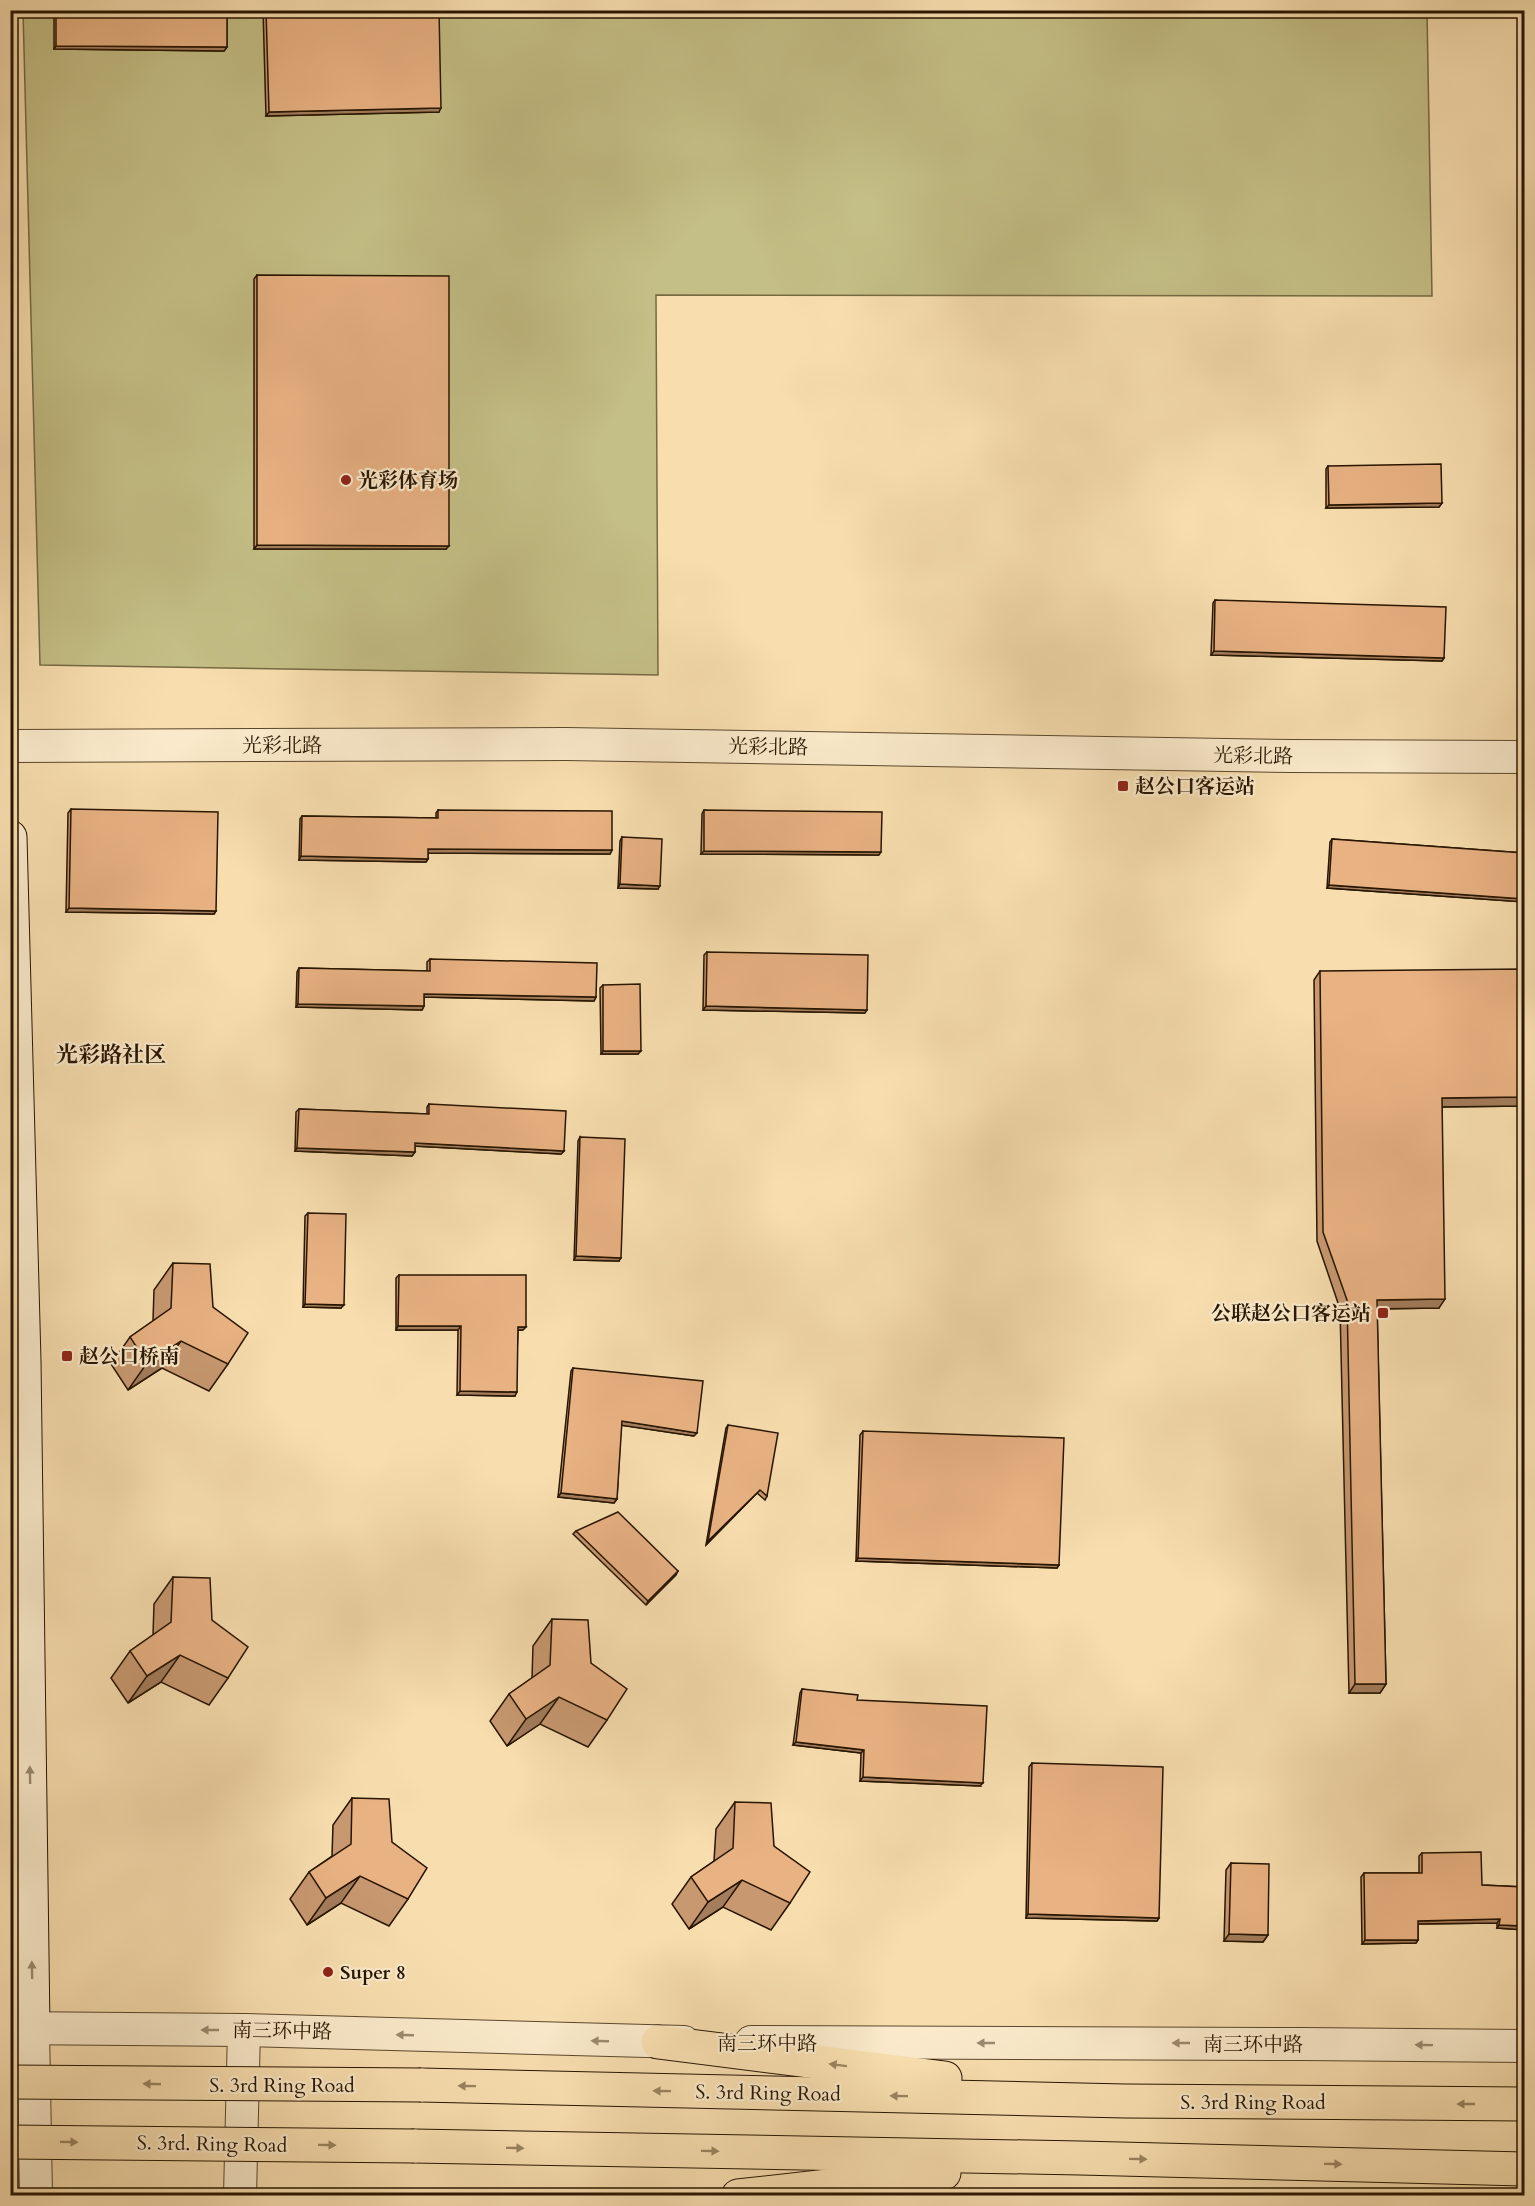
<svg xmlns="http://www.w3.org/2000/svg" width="1535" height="2206" font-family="Cardo,'Noto Serif SC',serif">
<rect width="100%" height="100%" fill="#f8deaf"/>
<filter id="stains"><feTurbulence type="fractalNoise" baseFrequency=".00333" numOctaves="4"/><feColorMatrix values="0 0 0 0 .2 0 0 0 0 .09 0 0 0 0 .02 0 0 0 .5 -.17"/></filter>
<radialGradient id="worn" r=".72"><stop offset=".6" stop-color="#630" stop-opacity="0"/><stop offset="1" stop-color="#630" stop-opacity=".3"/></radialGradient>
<path fill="#c4bf86" stroke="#766a43" stroke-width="1.5" d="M23,11h1404l5,285 -776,-1 2,380 -618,-10z"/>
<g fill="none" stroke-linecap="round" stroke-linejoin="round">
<defs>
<g id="tertiary">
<path d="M10,746l556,-2 726,12 232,1"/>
<path d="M10,2028l234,2 440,12"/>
<path d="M33,2028l3,168"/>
<path d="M751,2042l552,2 221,2"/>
<path d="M240,2196l4,-166"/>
</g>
<path id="secondary" d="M10,837l14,524 9,667"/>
<g id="trunk">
<path d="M658,2042l287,36"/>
<path d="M421,2085l704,16 399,3"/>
<path d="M414,2146l666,12 444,11"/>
<path d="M738,2196l206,-23"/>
</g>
</defs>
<use href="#tertiary" stroke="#5b472c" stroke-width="34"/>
<use href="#secondary" stroke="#271500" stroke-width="35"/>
<use href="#trunk" stroke="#271500" stroke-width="35"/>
<use href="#tertiary" stroke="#faeacb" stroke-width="32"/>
<use href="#secondary" stroke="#faeacb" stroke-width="33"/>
<use href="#trunk" stroke="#f8deaf" stroke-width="33"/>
<defs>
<g id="trunk-bridge">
<path d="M10,2082l411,3"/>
<path d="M10,2142l404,4"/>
</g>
</defs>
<use href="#trunk-bridge" stroke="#271500" stroke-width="35" stroke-linecap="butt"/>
<use href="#trunk-bridge" stroke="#f8deaf" stroke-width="33"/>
</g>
<g fill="#c89971" stroke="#271500" stroke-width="1.5">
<path d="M54,10h173v37l-3,4 -170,-2z"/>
<path d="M263,10h176v102l-173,4z"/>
<path d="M257,275l189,274h-192v-270z"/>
<path d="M1328,466l114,37 -3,4 -113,1v-39z"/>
<path d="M1215,600l229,58 -2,3 -231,-6 2,-52z"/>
<path d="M71,809l145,102 -2,3 -148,-2 2,-99z"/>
<path d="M438,810l174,40 -2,4 -182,-1v6l-2,3 -127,-2 1,-41 2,-3 134,2v-5z"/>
<path d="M704,810l175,45 -178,-1 1,-40z"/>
<path d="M622,837l36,52 -40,-1 2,-47z"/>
<path d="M1332,839l192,14v49l-197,-14 3,-46z"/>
<path d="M707,952l158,61 -162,-3 1,-55z"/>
<path d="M430,959l166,38 -2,4 -170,-4v9l-2,4 -126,-3 1,-35 2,-4 128,3v-9z"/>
<path d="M1320,971l204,135 -82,1 -3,201 -62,1 9,375 -6,9h-31l-9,-384 -23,-68 -3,-261z"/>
<path d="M603,985l35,69h-37l-1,-66z"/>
<path d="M429,1104l135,47 -3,3 -146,-8v6l-3,4 -117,-5 1,-39 3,-3 128,5v-7z"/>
<path d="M580,1137l39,124 -45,-1 4,-119z"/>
<path d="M308,1213l33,95 -38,-1 2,-91z"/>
<path d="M173,1263l40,44 15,57 -19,27 -47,-23 -34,22 -17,-26 19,-27 23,-16 1,-31z"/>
<path d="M399,1275l124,55h-5l-3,66 -58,-1 1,-65h-62v-52z"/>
<path d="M573,1368l121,68 -73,-11 -4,74 -3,4 -56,-6 13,-126z"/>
<path d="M728,1425l39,71 -2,4 -8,-7 -51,52 20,-117z"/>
<path d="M863,1431l196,134 -2,3 -201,-7 4,-126z"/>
<path d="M576,1531l102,40 -32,34 -73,-71z"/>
<path d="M173,1577l39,43 16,58 -19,27 -48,-23 -33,21 -17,-25 19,-27 23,-16 1,-31z"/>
<path d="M552,1619l39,44 16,57 -19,27 -48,-23 -33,22 -17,-25 19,-27 23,-16 1,-32z"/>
<path d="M802,1689l55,11 123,86 -120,-5 1,-28 -68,-8 7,-52z"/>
<path d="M1032,1763l127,155 -2,3 -131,-3 3,-151z"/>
<path d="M352,1798l40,44 16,57 -19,27 -48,-23 -34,22 -17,-26 19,-27 23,-16 1,-31z"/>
<path d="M735,1802l39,44 16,57 -19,27 -48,-23 -34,22 -17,-25 19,-27 23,-16 2,-32z"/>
<path d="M1422,1853l60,32 42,2v43l-27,-2v-5l-79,1v16l-2,3 -54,1 -1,-67 3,-4h55v-17z"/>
<path d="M1231,1863l37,72 -5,7 -39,-1 2,-71z"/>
</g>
<g fill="#a37d5c" stroke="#271500" stroke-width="1.5">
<path d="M56,46l171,1 -3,4 -170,-2z"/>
<path d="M441,108l-2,4 -173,4 3,-4z"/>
<path d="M1442,503l-3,4 -113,1 3,-3z"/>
<path d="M257,545l192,1 -3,3h-192z"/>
<path d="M1214,651l230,7 -2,3 -231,-6z"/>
<path d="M428,849l184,1 -2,4 -184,-1z"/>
<path d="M704,851l177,1 -2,3 -178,-1z"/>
<path d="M301,856l127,3 -2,3 -127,-2z"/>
<path d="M620,884l40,2 -2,3 -40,-1z"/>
<path d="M1329,885l195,14v3l-197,-14z"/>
<path d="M69,908l147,3 -2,3 -148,-2z"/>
<path d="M424,994l172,3 -2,4 -172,-4z"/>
<path d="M298,1004l126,2 -2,4 -126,-3z"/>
<path d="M706,1006l161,4 -2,3 -162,-3z"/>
<path d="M603,1051h38l-3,3h-37z"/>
<path d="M1524,1097v9l-88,1 6,-9z"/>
<path d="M415,1143l149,8 -3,3 -148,-8z"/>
<path d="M297,1148l118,4 -3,4 -117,-5z"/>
<path d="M576,1256l45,2 -2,3 -45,-1z"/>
<path d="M1445,1299l-6,9 -68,1 6,-9z"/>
<path d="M305,1304l39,1 -3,3 -38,-1z"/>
<path d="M398,1326h63l-3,4h-62z"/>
<path d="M518,1327h8l-3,3h-7z"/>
<path d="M181,1341l-19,27 -34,22 19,-27z"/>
<path d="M460,1391l57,1 -2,4 -58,-1z"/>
<path d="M622,1421l75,12 -3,3 -75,-11z"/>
<path d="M760,1490l-3,3 -51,52 2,-4z"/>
<path d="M561,1493l56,6 -3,4 -56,-6z"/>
<path d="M858,1558l201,7 -2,3 -201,-7z"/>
<path d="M678,1571l-2,4 -30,30 2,-4z"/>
<path d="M180,1655l-19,27 -33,21 19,-27z"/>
<path d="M1355,1684h31l-6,9h-31z"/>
<path d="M559,1697l-19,27 -33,22 19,-27z"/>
<path d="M796,1742l68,8 -3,3 -68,-8z"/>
<path d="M863,1777l120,6 -3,3 -120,-5z"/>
<path d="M360,1876l-19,27 -34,22 19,-27z"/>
<path d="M742,1880l-19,27 -34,22 19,-27z"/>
<path d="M1028,1914l131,4 -2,3 -131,-3z"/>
<path d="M1500,1919l-3,4 -81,1 2,-3z"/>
<path d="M1499,1925l25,1v4l-27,-2z"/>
<path d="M1229,1934l39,1 -5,7 -39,-1z"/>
<path d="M1365,1940h53l-2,3 -54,1z"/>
</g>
<g fill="#e9b283" stroke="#271500" stroke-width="1.5">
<path d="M56,10h171v37l-171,-1z"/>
<path d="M266,10h173l2,98 -172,4z"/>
<path d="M257,275l192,1v270l-192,-1z"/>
<path d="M1441,464l1,39 -113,2 -1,-39z"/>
<path d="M1215,600l231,7 -2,51 -230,-7z"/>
<path d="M71,809l147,3 -2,99 -147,-3z"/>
<path d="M438,810l174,1v39l-184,-1v10l-127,-3 1,-40 136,2z"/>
<path d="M704,810l178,2 -1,40 -177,-1z"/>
<path d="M622,837l40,2 -2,47 -40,-2z"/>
<path d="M1332,839l192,14v46l-195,-14z"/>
<path d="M707,952l161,3 -1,55 -161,-4z"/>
<path d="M430,959l167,4 -1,34 -172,-3v12l-126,-2 1,-36 131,3z"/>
<path d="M1524,969v128l-82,1 3,201 -68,1 9,384h-31l-8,-384 -24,-68 -3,-261z"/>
<path d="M640,984l1,67h-38v-66z"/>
<path d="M429,1104l137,7 -2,40 -149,-8v9l-118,-4 2,-39 130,5z"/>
<path d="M580,1137l45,2 -4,119 -45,-2z"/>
<path d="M308,1213l38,1 -2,91 -39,-1z"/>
<path d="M173,1263l37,1 3,43 35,26 -20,31 -47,-23 -34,22 -17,-26 41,-29z"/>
<path d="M399,1275h127v52h-8l-1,65 -57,-1 1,-65h-63z"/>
<path d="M573,1368l130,13 -6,52 -75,-12 -5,78 -56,-6z"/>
<path d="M728,1425l50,8 -11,63 -7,-6 -52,51z"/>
<path d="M863,1431l201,7 -5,127 -201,-7z"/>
<path d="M618,1512l60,59 -30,30 -72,-70z"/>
<path d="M173,1577l37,1 2,42 36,27 -20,31 -48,-23 -33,21 -17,-25 41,-29z"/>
<path d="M552,1619l36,1 3,43 36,26 -20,31 -48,-23 -33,22 -17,-25 41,-29z"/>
<path d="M802,1689l56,6 -1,5 130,6 -4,77 -120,-6 1,-27 -68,-8z"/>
<path d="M1032,1763l131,4 -4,151 -131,-4z"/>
<path d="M352,1798l37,1 3,43 35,26 -19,31 -48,-23 -34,22 -17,-26 42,-28z"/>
<path d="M735,1802l36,1 3,43 36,26 -20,31 -48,-23 -34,22 -17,-25 42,-29z"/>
<path d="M1481,1852l1,33 42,2v39l-25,-1 1,-6 -82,2v19h-53l-1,-67h58v-20z"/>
<path d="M1231,1863l38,1 -1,71 -39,-1z"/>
</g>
<defs><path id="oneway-solid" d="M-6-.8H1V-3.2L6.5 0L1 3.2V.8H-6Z" transform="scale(1.5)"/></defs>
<g fill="#9b8a70">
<use href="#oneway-solid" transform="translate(30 1775) rotate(-91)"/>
<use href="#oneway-solid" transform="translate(32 1970) rotate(-91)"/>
<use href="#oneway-solid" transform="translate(210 2030) rotate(-180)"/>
<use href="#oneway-solid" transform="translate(405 2035) rotate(-178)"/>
<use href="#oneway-solid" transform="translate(600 2041) rotate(-178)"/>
<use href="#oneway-solid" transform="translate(986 2043) rotate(-180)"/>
<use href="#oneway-solid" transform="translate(1181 2043) rotate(-180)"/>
<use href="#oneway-solid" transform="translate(1424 2045) rotate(-179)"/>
</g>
<g fill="#9a8460">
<use href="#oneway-solid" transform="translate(838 2065) rotate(-173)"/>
<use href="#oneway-solid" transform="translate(152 2084) rotate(-179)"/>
<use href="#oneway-solid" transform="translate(467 2086) rotate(-179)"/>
<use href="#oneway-solid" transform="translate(662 2091) rotate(-179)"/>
<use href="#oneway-solid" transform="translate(899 2096) rotate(-179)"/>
<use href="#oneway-solid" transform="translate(1466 2104) rotate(-180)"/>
<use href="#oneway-solid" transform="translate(69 2142) rotate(1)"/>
<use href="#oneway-solid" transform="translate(327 2145) rotate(1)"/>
<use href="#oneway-solid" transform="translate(515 2148) rotate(1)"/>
<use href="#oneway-solid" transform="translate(710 2151) rotate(1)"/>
<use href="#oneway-solid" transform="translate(1138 2159) rotate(1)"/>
<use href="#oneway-solid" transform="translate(1333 2164) rotate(1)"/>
</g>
<g fill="#8f2418" stroke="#faeacb" stroke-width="2">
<circle cx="346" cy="480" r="6"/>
<rect x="1117" y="780" width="12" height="12" rx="3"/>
<rect x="1377" y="1307" width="12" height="12" rx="3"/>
<rect x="61" y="1350" width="12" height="12" rx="3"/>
<circle cx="328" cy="1972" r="6"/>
</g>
<g text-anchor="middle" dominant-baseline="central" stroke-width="4.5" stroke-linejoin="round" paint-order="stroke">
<g font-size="20" font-weight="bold" fill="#271500" stroke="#faeacb" text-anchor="start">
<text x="358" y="480">光彩体育场</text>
<text x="1135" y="786">赵公口客运站</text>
<text x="1371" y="1313" text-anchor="end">公联赵公口客运站</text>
<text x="79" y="1356">赵公口桥南</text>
<text x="340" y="1972">Super 8</text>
</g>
<g font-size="20" fill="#271500" stroke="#faeacb">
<text x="282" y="745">光彩北路</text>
<text transform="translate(768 747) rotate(1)">光彩北路</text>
<text transform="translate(1253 756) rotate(1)">光彩北路</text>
<text transform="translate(282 2031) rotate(1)">南三环中路</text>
<text x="767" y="2043">南三环中路</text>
<text x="1253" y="2044">南三环中路</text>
<text x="282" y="2085">S. 3rd Ring Road</text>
<text transform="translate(768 2093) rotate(1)">S. 3rd Ring Road</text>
<text x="1253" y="2102">S. 3rd Ring Road</text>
<text transform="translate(212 2144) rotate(1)">S. 3rd. Ring Road</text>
</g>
<g font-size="22" font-weight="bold" fill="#271500" stroke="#faeacb">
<text x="111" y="1055">光彩路社区</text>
</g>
</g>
<rect width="1535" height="2206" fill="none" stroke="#f8deaf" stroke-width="36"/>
<rect x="12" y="12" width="1511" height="2182" fill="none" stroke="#271500" stroke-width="3"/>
<rect x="18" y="18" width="1499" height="2170" fill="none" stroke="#271500" stroke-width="1.5"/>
<rect width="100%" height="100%" filter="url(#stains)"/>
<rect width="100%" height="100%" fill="url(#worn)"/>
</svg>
